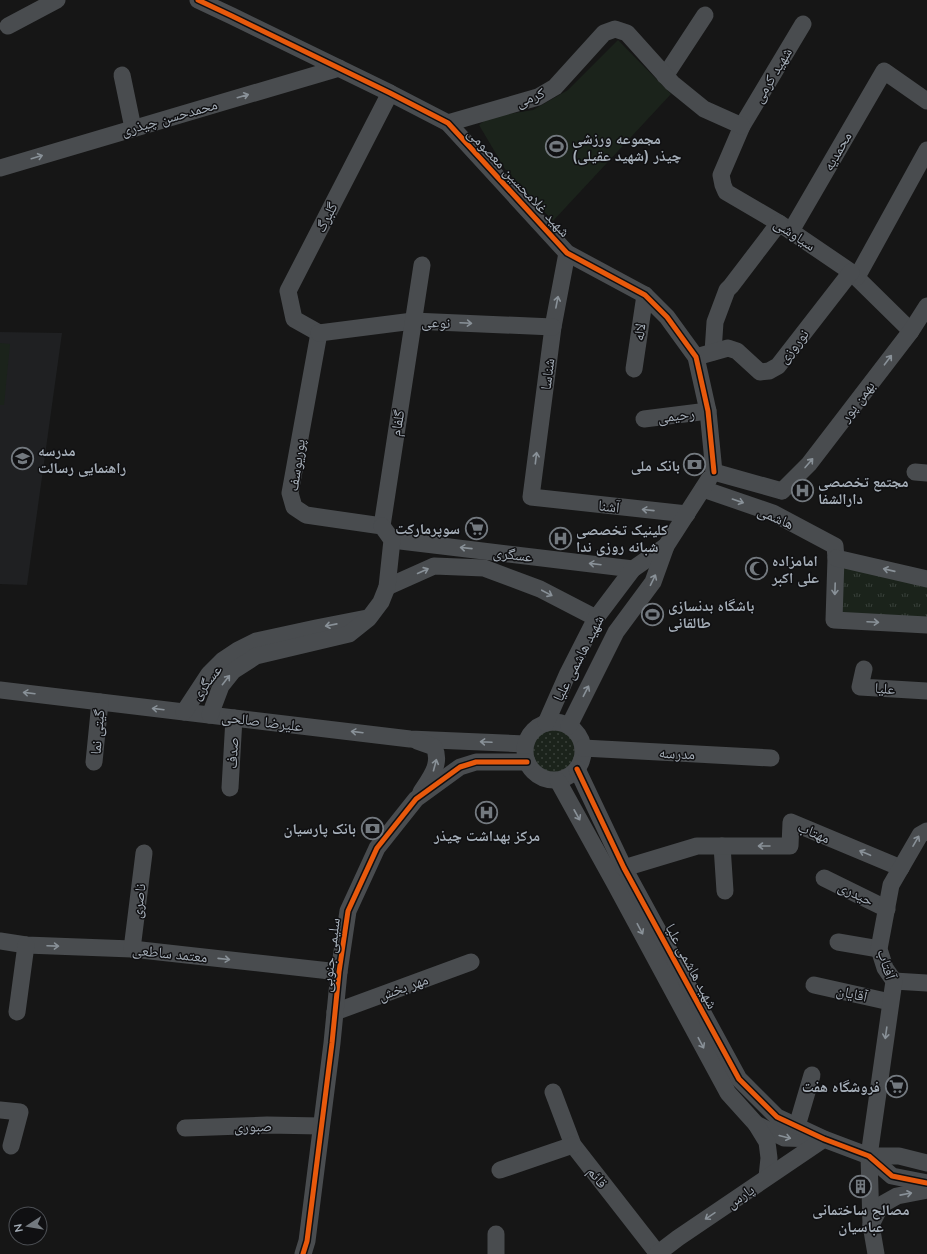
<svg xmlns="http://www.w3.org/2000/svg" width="927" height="1254" font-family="Mulish,'Noto Naskh Arabic',sans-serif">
<defs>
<pattern id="grass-dots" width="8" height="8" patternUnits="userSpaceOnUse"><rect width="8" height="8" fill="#1b231b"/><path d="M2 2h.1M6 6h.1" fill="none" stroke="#39403a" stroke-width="1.8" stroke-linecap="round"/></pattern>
<pattern id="park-tufts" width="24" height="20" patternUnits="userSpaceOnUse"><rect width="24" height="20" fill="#1b231b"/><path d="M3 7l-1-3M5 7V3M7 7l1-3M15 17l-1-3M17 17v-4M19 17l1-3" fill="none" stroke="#39403a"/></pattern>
</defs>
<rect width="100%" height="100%" fill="#161616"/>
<path fill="#1f2022" d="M0,332l62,1 -35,252 -27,-1z"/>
<circle fill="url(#grass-dots)" cx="554" cy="750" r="24"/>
<path fill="url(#park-tufts)" d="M841,563l86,20v39l-87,-5z"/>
<g fill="#1b231b">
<path d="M618,40l53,54 -118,127 -48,-52 -26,-44 10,-8 44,-7 35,-20z"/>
<path d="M0,343l10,1 -6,61h-4z"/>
</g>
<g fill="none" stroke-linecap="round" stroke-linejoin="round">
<g stroke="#494c4f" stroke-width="17">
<path d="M198,0l34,16 158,77 58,30 119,130 78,42 22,22 29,40 12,54 6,61"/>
<path d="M803,24l-61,102 -21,49 2,10 3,7 53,31 72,49 60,59"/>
<path d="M8,26l49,-26"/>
<path d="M122,75l11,53"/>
<path d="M665,76l40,-61"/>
<path d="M448,123l90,-26 17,-10 49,-54 11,-4 12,4 45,50 32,26 38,17"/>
<path d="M0,168l339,-100"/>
<path d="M791,231l93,-160 43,30"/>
<path d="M567,253l-14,74 -22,170 156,17"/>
<path d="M857,277l70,-127"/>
<path d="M319,333l-25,-14 -6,-28 102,-198"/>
<path d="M319,333l-29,160 4,14 12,8 76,11"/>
<path d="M319,333l94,-12 140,6"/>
<path d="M713,352l2,-30 12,-32 4,-4 48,-63"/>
<path d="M696,357l32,-9 9,3 23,21 9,-1 9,-5 73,-94"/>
<path d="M634,369l11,-74"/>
<path d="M644,419l64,-8"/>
<path d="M714,472l68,19"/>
<path d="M915,472l12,1"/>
<path d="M703,489l70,24 62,33 1,12 -2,62 93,5"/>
<path d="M782,491l27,-27 102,-133 16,-25"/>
<path d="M382,526l40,-261"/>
<path d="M392,540l241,29"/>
<path d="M836,558l91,21"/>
<path d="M387,587l47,-21 50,2 56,21 56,29"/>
<path d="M864,669l-4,18 67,4"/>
<path d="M0,690l410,49 115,5"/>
<path d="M184,712l25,-38 14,-14 15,-10 18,-9 60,-13 51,-10"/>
<path d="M210,715l11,-29 12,-15 23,-15 93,-22 20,-16 12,-16 6,-15 5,-47 -10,-14"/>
<circle cx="554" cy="751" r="29"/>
<path d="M546,723l22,-50 28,-55 37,-49 33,-23"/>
<path d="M569,726l47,-94 37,-50 13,-36 43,-67"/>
<path d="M417,741l17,6c8,17 -4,31 -13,45"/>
<path d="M583,748l188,10"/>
<path d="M94,762l6,-60"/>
<path d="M577,769l47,99 115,211 38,38 47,22 45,17 23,20 35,7"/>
<path d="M558,781l57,103 113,209 28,31 28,14 33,1"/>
<path d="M230,788l4,-70"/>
<path d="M722,846l3,45"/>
<path d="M624,868l73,-22h93l1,-24 110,46"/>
<path d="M824,878l63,31"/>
<path d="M0,941l26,4 106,4 207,23"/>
<path d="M838,942l41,7"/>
<path d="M132,949l12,-96"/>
<path d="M894,981l33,2"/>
<path d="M814,985l76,17"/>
<path d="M17,1012l9,-67"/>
<path d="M335,1012l136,-50"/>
<path d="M553,1092l20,53 85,109"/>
<path d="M0,1110l20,2 -9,34"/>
<path d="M756,1124l11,18 2,16 -2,19"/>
<path d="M797,1126l15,-51"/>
<path d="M185,1128l82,-3 54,1"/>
<path d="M869,1156h30l28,7"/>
<path d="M500,1170l73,-25"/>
<path d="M871,1225l10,-20 16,-9 30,-6"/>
<path d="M303,1254l4,-13 25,-198 7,-71 9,-61 29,-63 39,-49 44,-32 16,-5h51"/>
<path d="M496,1254v-20"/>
<path d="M657,1254l21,-16 146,-99"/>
<path d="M876,1254l-5,-29 -2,-69 25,-175 -9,-13 -6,-19 12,-64 29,-50 7,-4"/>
</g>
<defs>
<g id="cycleway">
<path d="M198,0l34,16 158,77 58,30 119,130 78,42 22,22 29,40 12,54 6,61"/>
<path d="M577,769l47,99 115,211 38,38 47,22 45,17 23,20 35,7"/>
<path d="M303,1254l4,-13 25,-198 7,-71 9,-61 29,-63 39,-49 44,-32 16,-5h51"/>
</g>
</defs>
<use href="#cycleway" stroke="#101012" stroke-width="8"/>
<use href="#cycleway" stroke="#e8590c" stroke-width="5"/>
</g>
<defs><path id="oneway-shaft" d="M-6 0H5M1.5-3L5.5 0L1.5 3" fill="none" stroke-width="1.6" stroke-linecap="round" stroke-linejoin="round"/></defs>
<g stroke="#899198">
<use href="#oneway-shaft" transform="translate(243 96) rotate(-16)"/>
<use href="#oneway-shaft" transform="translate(37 157) rotate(-17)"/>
<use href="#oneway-shaft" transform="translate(557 302) rotate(-79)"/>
<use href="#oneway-shaft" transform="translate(466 323) rotate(3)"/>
<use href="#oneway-shaft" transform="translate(888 360) rotate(-53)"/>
<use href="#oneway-shaft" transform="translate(536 458) rotate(-83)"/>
<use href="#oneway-shaft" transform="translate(809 463) rotate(-49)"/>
<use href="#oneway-shaft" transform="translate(738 501) rotate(19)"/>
<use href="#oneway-shaft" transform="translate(648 510) rotate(-174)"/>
<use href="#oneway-shaft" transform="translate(466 548) rotate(-174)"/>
<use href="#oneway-shaft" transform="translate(595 564) rotate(-173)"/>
<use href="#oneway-shaft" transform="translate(889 570) rotate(-167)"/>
<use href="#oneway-shaft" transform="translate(423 571) rotate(-24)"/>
<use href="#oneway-shaft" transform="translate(653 580) rotate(-64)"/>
<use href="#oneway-shaft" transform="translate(835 589) rotate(92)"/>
<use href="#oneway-shaft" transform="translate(547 593) rotate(28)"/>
<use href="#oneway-shaft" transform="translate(873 622) rotate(3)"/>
<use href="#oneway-shaft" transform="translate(331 625) rotate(169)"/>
<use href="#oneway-shaft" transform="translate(226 680) rotate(-52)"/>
<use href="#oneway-shaft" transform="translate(586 691) rotate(-63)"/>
<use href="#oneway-shaft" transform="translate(29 693) rotate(-173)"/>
<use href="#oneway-shaft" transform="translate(158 709) rotate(-173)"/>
<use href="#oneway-shaft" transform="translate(357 732) rotate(-173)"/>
<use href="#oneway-shaft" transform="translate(486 742) rotate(-177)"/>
<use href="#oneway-shaft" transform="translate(435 765) rotate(-75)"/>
<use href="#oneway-shaft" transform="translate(577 815) rotate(61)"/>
<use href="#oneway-shaft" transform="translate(916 841) rotate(-60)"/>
<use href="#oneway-shaft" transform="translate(764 846) rotate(-180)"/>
<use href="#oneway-shaft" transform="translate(865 853) rotate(-157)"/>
<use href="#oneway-shaft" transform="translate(640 929) rotate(62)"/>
<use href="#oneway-shaft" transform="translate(53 946) rotate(2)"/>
<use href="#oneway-shaft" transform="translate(224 959) rotate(6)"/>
<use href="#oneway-shaft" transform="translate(886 1033) rotate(98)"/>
<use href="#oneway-shaft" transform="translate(701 1043) rotate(62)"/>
<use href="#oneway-shaft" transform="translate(785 1137) rotate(14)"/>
<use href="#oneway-shaft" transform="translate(906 1194) rotate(-11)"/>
<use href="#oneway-shaft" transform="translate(710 1216) rotate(146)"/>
</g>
<defs>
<symbol id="stadium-ring" viewBox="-11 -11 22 22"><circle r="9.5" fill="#101012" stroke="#73797f" stroke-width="1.5"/><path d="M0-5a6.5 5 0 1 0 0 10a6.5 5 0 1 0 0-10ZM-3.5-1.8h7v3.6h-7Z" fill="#73797f"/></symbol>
<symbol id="school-ring" viewBox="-11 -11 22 22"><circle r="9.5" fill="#101012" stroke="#73797f" stroke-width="1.5"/><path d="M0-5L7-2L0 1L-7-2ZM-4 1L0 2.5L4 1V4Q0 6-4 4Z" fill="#73797f"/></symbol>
<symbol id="bank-ring" viewBox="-11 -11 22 22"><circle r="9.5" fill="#101012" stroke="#73797f" stroke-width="1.5"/><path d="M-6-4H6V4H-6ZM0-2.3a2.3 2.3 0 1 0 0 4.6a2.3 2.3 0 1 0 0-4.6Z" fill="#73797f"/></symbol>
<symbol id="hospital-ring" viewBox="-11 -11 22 22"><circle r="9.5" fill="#101012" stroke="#73797f" stroke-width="1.5"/><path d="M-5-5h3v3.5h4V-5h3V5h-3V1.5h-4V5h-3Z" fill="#73797f"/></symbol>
<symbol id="supermarket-ring" viewBox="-11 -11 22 22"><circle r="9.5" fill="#101012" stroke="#73797f" stroke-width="1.5"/><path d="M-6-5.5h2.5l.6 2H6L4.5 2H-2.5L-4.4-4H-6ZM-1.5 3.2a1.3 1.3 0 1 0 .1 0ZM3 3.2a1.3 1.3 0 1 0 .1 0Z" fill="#73797f"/></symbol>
<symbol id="mosque-ring" viewBox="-11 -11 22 22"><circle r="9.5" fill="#101012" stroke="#73797f" stroke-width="1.5"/><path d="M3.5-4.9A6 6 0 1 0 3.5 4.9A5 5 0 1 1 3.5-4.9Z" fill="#73797f"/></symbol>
<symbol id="building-ring" viewBox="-11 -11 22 22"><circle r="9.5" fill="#101012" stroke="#73797f" stroke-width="1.5"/><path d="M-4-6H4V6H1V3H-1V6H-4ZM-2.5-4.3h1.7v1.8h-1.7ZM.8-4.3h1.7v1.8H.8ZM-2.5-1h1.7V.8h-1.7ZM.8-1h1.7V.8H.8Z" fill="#73797f"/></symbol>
</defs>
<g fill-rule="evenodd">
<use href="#stadium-ring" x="544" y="134" width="25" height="25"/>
<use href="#school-ring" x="10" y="446" width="25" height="25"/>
<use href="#bank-ring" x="682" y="452" width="25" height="25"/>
<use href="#hospital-ring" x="790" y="478" width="25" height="25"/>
<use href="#supermarket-ring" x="464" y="516" width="25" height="25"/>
<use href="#hospital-ring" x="548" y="526" width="25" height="25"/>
<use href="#mosque-ring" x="744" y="556" width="25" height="25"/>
<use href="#stadium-ring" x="640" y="602" width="25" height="25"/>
<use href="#hospital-ring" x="474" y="800" width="25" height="25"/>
<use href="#bank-ring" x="360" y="816" width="25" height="25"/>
<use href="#supermarket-ring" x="884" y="1074" width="25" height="25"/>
<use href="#building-ring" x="848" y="1174" width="25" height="25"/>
</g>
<g text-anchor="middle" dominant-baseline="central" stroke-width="3" stroke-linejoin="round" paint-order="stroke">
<g font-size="15" fill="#a5aeb8" stroke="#101012">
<text transform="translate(772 75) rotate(-59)">شهید کرمی</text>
<text transform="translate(530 97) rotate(-21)">کرمی</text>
<text transform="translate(169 117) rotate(-16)">محمدحسن چیذری</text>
<text transform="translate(837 151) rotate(-60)">محمدیه</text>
<text transform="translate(519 182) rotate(47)">شهید غلامحسین معصومی</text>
<text transform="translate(326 217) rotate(-63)">گلبرگ</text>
<text transform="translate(795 234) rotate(34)">سیاوشی</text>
<text transform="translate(436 322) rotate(3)">نوعی</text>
<text transform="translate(639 332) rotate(-82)">لاله</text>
<text transform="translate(793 346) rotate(-51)">نوروزی</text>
<text transform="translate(547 374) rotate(-83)">شناسا</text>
<text transform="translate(857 401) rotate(-53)">بهمن پور</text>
<text transform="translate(676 415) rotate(-7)">رحیمی</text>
<text transform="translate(397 423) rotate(-81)">گلفام</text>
<text transform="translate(296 465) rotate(-82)">پوریوسف</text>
<text transform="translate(609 506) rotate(6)">آشنا</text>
<text transform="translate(776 517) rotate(24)">هاشمی</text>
<text transform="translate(513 554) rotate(7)">عسگری</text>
<text transform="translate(578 658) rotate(-63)">شهید هاشمی علیا</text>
<text transform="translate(206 682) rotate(-52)">عسگری</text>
<text transform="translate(885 688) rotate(4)">علیا</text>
<text transform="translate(262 721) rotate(7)">علیرضا صالحی</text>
<text transform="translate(97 732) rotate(-85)">گیتی نما</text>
<text transform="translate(232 753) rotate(-87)">صدف</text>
<text transform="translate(677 753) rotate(3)">مدرسه</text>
<text transform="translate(814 832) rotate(23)">مهتاب</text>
<text transform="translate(856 893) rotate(26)">حیدری</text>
<text transform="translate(138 901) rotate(-83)">ناصری</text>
<text transform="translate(170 953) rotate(6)">معتمد ساطعی</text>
<text transform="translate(330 955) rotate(-83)">سلیمی جنوبی</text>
<text transform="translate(887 964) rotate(73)">آفتاب</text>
<text transform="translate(692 966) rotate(62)">شهید هاشمی علیا</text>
<text transform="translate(403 987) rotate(-20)">مهر بخش</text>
<text transform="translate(852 993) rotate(13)">آقایان</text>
<text transform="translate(253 1126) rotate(-1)">صبوری</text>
<text transform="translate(598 1177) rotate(52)">قائم</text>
<text transform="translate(740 1196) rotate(-34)">پارس</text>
</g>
<g font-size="15" font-weight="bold" fill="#a5aeb8" stroke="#101012" text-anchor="start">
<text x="572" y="138">مجموعه ورزشی<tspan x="572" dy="17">چیذر (شهید عقیلی)</tspan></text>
<text x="38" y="450">مدرسه<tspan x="38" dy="17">راهنمایی رسالت</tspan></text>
<text x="680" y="465" text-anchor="end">بانک ملی</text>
<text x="818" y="481">مجتمع تخصصی<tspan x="818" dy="17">دارالشفا</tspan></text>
<text x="460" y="528" text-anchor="end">سوپرمارکت</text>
<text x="576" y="529">کلینیک تخصصی<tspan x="576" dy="17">شبانه روزی ندا</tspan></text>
<text x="772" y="560">امامزاده<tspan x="772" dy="17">علی اکبر</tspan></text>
<text x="668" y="605">باشگاه بدنسازی<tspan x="668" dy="17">طالقانی</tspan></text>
<text x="356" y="828" text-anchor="end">بانک پارسیان</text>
<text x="487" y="835" text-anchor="middle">مرکز بهداشت چیذر</text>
<text x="880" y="1086" text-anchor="end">فروشگاه هفت</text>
<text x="861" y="1209" text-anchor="middle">مصالح ساختمانی<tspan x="861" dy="17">عباسیان</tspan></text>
</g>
</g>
<g transform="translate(28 1226) rotate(258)"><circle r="19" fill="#101012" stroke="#4c4f54"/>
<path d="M0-3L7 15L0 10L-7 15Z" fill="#73797f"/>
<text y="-6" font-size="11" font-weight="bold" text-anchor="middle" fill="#a5aeb8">N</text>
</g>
</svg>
